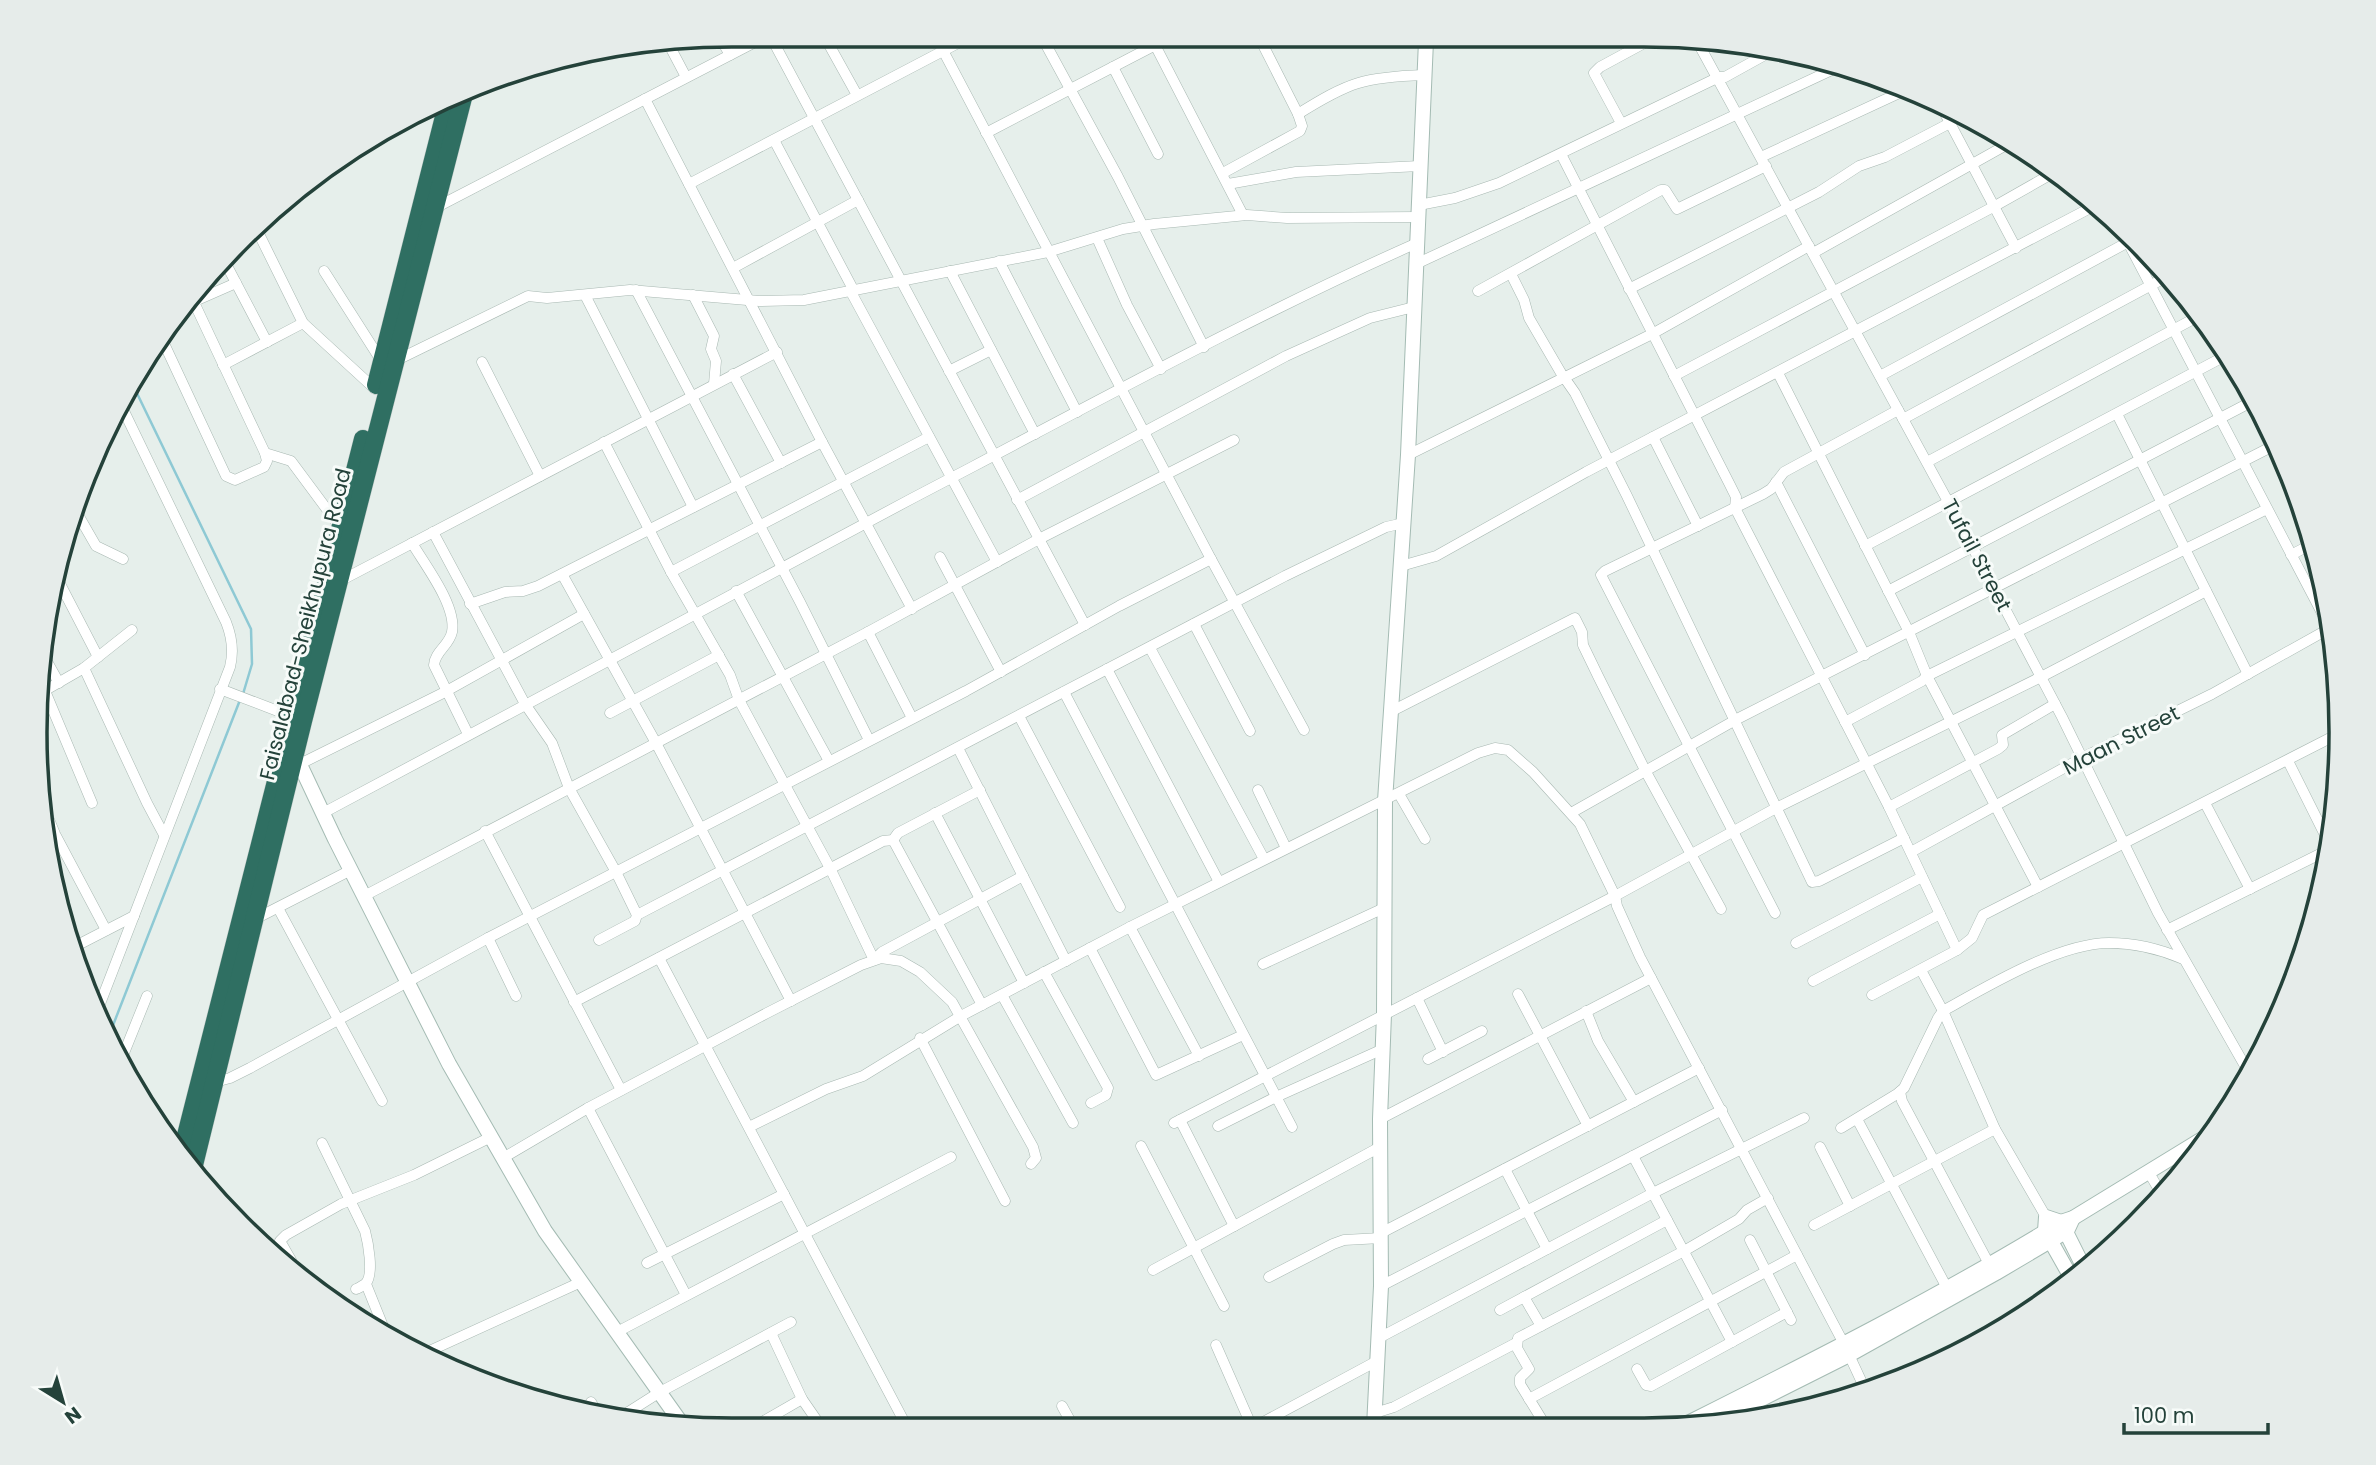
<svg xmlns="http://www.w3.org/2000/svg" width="2376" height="1465" font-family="Poppins,sans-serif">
<rect width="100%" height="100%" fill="#e6efeb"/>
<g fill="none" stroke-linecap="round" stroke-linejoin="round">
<g stroke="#8ec9d4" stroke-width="2.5">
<path d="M132,383l119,246 1,35 -9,30"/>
<path d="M110,1033l130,-333"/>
</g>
<defs>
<g id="street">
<path d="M667,41l19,36"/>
<path d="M722,41l8,14"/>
<path d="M773,41l312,584"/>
<path d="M827,41l30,54"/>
<path d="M938,41l273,518 93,171"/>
<path d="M1044,41l74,136 86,170"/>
<path d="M1261,41l37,73c51,-32 66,-37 126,-39"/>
<path d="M1697,41l266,488 99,188 96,196 91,160"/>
<path d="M1155,45l88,170"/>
<path d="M1113,67l45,87"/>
<path d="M645,99l177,343 90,167"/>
<path d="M1941,106l75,142"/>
<path d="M1621,123l-27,-50 6,-6 48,-26"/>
<path d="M986,133l177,-92"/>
<path d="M774,140l80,151"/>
<path d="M1561,154l168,329 7,14 -1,11 154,299 68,143 -85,45"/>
<path d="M1761,157l149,-69"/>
<path d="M1223,173l77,-42 2,-5 -4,-12"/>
<path d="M689,184l273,-143"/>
<path d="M1228,184l68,-12 124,-6"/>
<path d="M1419,205l36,-7 44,-15 220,-106h6l47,-26"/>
<path d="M435,208l322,-167"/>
<path d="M2121,229l213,407"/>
<path d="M257,230l46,93 72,66"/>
<path d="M1097,238l30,67 34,64"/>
<path d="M1813,253l195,-109"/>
<path d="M999,261l78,151"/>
<path d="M225,262l42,80"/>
<path d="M1416,264l420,-196"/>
<path d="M733,268l125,-68"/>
<path d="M324,271l58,91"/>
<path d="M950,271l85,163"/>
<path d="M1511,274l13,26 5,18 32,55 14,20 52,103 185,386 7,-1 85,-43"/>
<path d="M1629,289l190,-97 40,-26 26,-9 65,-34"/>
<path d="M636,290l164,312 69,138"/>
<path d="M1478,291l183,-101h4l12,19 89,-43"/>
<path d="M851,292l146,270"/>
<path d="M585,295l108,212"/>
<path d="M693,295l21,41 -3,13 5,12 -2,23"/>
<path d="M179,308l57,-25"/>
<path d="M161,337l65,139 9,4 29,-13 3,-6 -2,-8 -74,-157"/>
<path d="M395,361l133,-65 19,2 83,-8 129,11 45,-1 244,-48 75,-23 31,-5 93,-9 40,3 131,-1"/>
<path d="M482,362l58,114"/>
<path d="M223,365l80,-42"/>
<path d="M949,371l42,-21"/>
<path d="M1778,373l131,259 18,44 111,211"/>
<path d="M733,374l48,89"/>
<path d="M1674,376l321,-170 60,-34"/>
<path d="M1880,376l252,-136"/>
<path d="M2117,414l131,260"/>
<path d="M1903,419l267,-144"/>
<path d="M1653,437l45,89"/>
<path d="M604,442l67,130 59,103 9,25 92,170 43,90 8,-8 141,-76"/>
<path d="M265,453l26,8 49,66"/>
<path d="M1408,455l244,-121 157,-88"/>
<path d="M1927,462l272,-146"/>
<path d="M1776,482l89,173"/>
<path d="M1017,500l269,-144 84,-38 44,-11"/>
<path d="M73,506l23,40 27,13"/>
<path d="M433,532l92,172 27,39 17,45 47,84 21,43 -2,6 -36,19"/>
<path d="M412,543c13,22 45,63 40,89 -3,14 -17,19 -18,33l34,69"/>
<path d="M1865,546l362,-191"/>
<path d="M2291,555l21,-11"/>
<path d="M940,557l61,115"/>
<path d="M1401,566l35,-10 150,-84 510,-267"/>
<path d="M671,572l258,-135"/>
<path d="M562,574l94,169 135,258"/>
<path d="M56,576l42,81"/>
<path d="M340,581l437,-229"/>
<path d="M736,591l93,170"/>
<path d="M1888,591l367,-191"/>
<path d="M470,604l35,-12 18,-1 15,-5 284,-144"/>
<path d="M1194,624l56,107"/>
<path d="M868,632l44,86"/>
<path d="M1150,648l114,211"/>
<path d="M40,649l19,34"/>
<path d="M84,668l63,135 17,32"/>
<path d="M1107,669l112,213"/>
<path d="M220,689l76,29"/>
<path d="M45,691l47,112"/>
<path d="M1064,692l228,435"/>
<path d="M37,695l47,-27 48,-38"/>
<path d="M1390,712l185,-94 7,14 1,13 15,31 48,96 75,137"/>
<path d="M610,713l109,-58"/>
<path d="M1019,716l101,191"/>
<path d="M1845,722l77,-41 5,-5 340,-167"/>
<path d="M958,748l108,213"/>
<path d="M2288,761l41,82"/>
<path d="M300,764l143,-71 141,-79"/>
<path d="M1258,790l28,58"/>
<path d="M1399,794l26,45"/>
<path d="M39,795l16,39 51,96"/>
<path d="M2205,803l45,86"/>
<path d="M1889,807l109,-58 5,-4 -1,-10 53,-31"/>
<path d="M323,813c216,-117 433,-233 651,-347 146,-77 292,-156 443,-223"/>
<path d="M935,813l89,170"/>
<path d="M1571,813l168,-95 536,-273"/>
<path d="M485,831l136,259"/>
<path d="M893,840l89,165"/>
<path d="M1911,852l171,-94 130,-64 120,-67"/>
<path d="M364,896l504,-264 171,-93 195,-99"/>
<path d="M278,908l104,193"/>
<path d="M1775,913l-174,-338 4,-4 158,-77 8,-5 13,-17 114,-62"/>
<path d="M637,915l648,-339 101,-49 18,-4"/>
<path d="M255,919l96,-49"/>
<path d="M1130,927l69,129"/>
<path d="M2167,930l161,-80"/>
<path d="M488,938l28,58"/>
<path d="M1796,943l126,-66"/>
<path d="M1090,948l66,127 87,-40"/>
<path d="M70,949l64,-33"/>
<path d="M1957,950l15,-12 11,-23 355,-181"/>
<path d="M659,958l247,467"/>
<path d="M1263,964l121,-56"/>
<path d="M1921,970l22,41 52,118 51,88"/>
<path d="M1044,972l64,116 -2,7 -15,8"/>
<path d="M1813,981l127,-67"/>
<path d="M1518,994l70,132"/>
<path d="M1002,995l71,128"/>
<path d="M1417,998l26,54"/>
<path d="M574,1002l309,-161 10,-1 5,-7 82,-43"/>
<path d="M98,1009l132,-342c4,-16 2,-30 -4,-45l-106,-219"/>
<path d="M1586,1011l12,30 36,61"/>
<path d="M920,1038l85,163"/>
<path d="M122,1058l25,-62"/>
<path d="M1428,1059l54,-28"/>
<path d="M215,1082l15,-4 20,-10 238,-130 478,-247 153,-85 92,-47"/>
<path d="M1900,1092l2,9 87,163"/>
<path d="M588,1108l98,187"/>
<path d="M1380,1119l271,-141"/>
<path d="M1857,1119l90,169"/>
<path d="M1180,1120l54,106"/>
<path d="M1174,1123l441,-227 161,-88 265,-131 165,-86"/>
<path d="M1218,1126l58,-29 107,-48"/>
<path d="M749,1127l77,-38 37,-13 98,-60 169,-89 348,-174 17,-5 13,2 25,22 47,52 35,72 2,10 23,51 204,387 21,45"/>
<path d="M1841,1128l56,-34 7,-6 34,-70 5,-7c43,-24 116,-68 166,-68 26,0 51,6 74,16"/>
<path d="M322,1143l43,88c3,11 9,43 1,52 0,1 -9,6 -10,6"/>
<path d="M1141,1146l83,160"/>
<path d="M1820,1147l30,59"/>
<path d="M1633,1156l99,186"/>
<path d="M503,1158l85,-50 179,-95 94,-48 20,-7 20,3 19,11 32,30 81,145 3,11 -5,6"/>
<path d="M1505,1169l42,80"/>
<path d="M2148,1171l14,24"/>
<path d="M1814,1225l181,-96"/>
<path d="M1381,1233l318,-165"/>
<path d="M1750,1240l41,80"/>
<path d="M647,1263l137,-69"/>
<path d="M285,1265l6,-5 -11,-19 6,-6 55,-31 73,-29 77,-38"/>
<path d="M1153,1270l227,-123"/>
<path d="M1269,1277l64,-33 11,-4 37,-2"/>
<path d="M366,1284l19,47"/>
<path d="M1381,1286l341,-176"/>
<path d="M1524,1297l17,29"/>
<path d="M1500,1310l167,-90"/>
<path d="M617,1332l334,-175"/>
<path d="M771,1333l31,66 18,26"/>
<path d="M1377,1339l276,-146 151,-75"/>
<path d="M1216,1345l36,82"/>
<path d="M425,1353l156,-71"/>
<path d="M1637,1369l9,16 5,1 136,-74"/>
<path d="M1529,1399l268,-144"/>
<path d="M591,1402l6,10"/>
<path d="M1062,1406l11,20"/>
<path d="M1375,1413l19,-6 122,-64"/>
<path d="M619,1418l41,-26 131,-70"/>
<path d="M757,1425l45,-26"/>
<path d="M1254,1427l123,-66"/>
<path d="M1547,1428l-27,-44v-6l9,-9 -12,-21 1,-10 166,-87 55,-32 8,-9 21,-12"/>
</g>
<g id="secondary">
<path d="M295,754l40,85 114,225 96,167 137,193"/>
<path d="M2072,1279l-27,-48 1,-14 15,5 24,48"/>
<path d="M1710,1425l139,-70 147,-82 71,-42 6,-13"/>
<path d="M1374,1427l7,-141 -1,-167 4,-105 1,-213 23,-346 18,-414"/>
<path d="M1678,1428c129,-65 259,-130 383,-206l12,-4 139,-85"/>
</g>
<g id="highway">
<path d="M376,385l73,-288"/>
<path d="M181,1155l182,-716"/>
<path d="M193,1169l110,-448 162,-631"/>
</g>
</defs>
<use href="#street" stroke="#a8b8b2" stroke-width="11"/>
<use href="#secondary" stroke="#a4bbb3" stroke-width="16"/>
<use href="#highway" stroke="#c2cac8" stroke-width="19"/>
<use href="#street" stroke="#fff" stroke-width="10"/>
<use href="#secondary" stroke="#fff" stroke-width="14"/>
<use href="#highway" stroke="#2f6f62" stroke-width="18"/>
</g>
<g text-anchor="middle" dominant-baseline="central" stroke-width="6" stroke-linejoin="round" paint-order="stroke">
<g font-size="21" fill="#24423a" stroke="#f7fbf9">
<text transform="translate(1977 555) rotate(62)">Tufail Street</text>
<text transform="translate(305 624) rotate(-76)">Faisalabad-Sheikhupura Road</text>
<text transform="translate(2121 740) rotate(-27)">Maan Street</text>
</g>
</g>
<path d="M0 0H2376V1465H0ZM732 47H1644A685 685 0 0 1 2329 732V733A685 685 0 0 1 1644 1418H732A685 685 0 0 1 47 733V732A685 685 0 0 1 732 47Z" fill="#e6ecea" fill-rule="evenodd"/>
<path fill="none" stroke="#24423a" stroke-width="3.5" d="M732 47H1644A685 685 0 0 1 2329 732V733A685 685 0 0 1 1644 1418H732A685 685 0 0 1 47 733V732A685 685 0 0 1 732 47Z"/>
<g transform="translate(63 1402) rotate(143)" stroke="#f7fbf9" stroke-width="5" paint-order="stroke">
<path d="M0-5L12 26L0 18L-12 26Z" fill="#24423a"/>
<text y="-10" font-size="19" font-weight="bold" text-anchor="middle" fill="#24423a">N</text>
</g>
<path d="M2124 1423v10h144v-10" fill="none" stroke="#24423a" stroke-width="3.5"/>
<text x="2134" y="1423" font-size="21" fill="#24423a" stroke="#f7fbf9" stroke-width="5" paint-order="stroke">100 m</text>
</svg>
